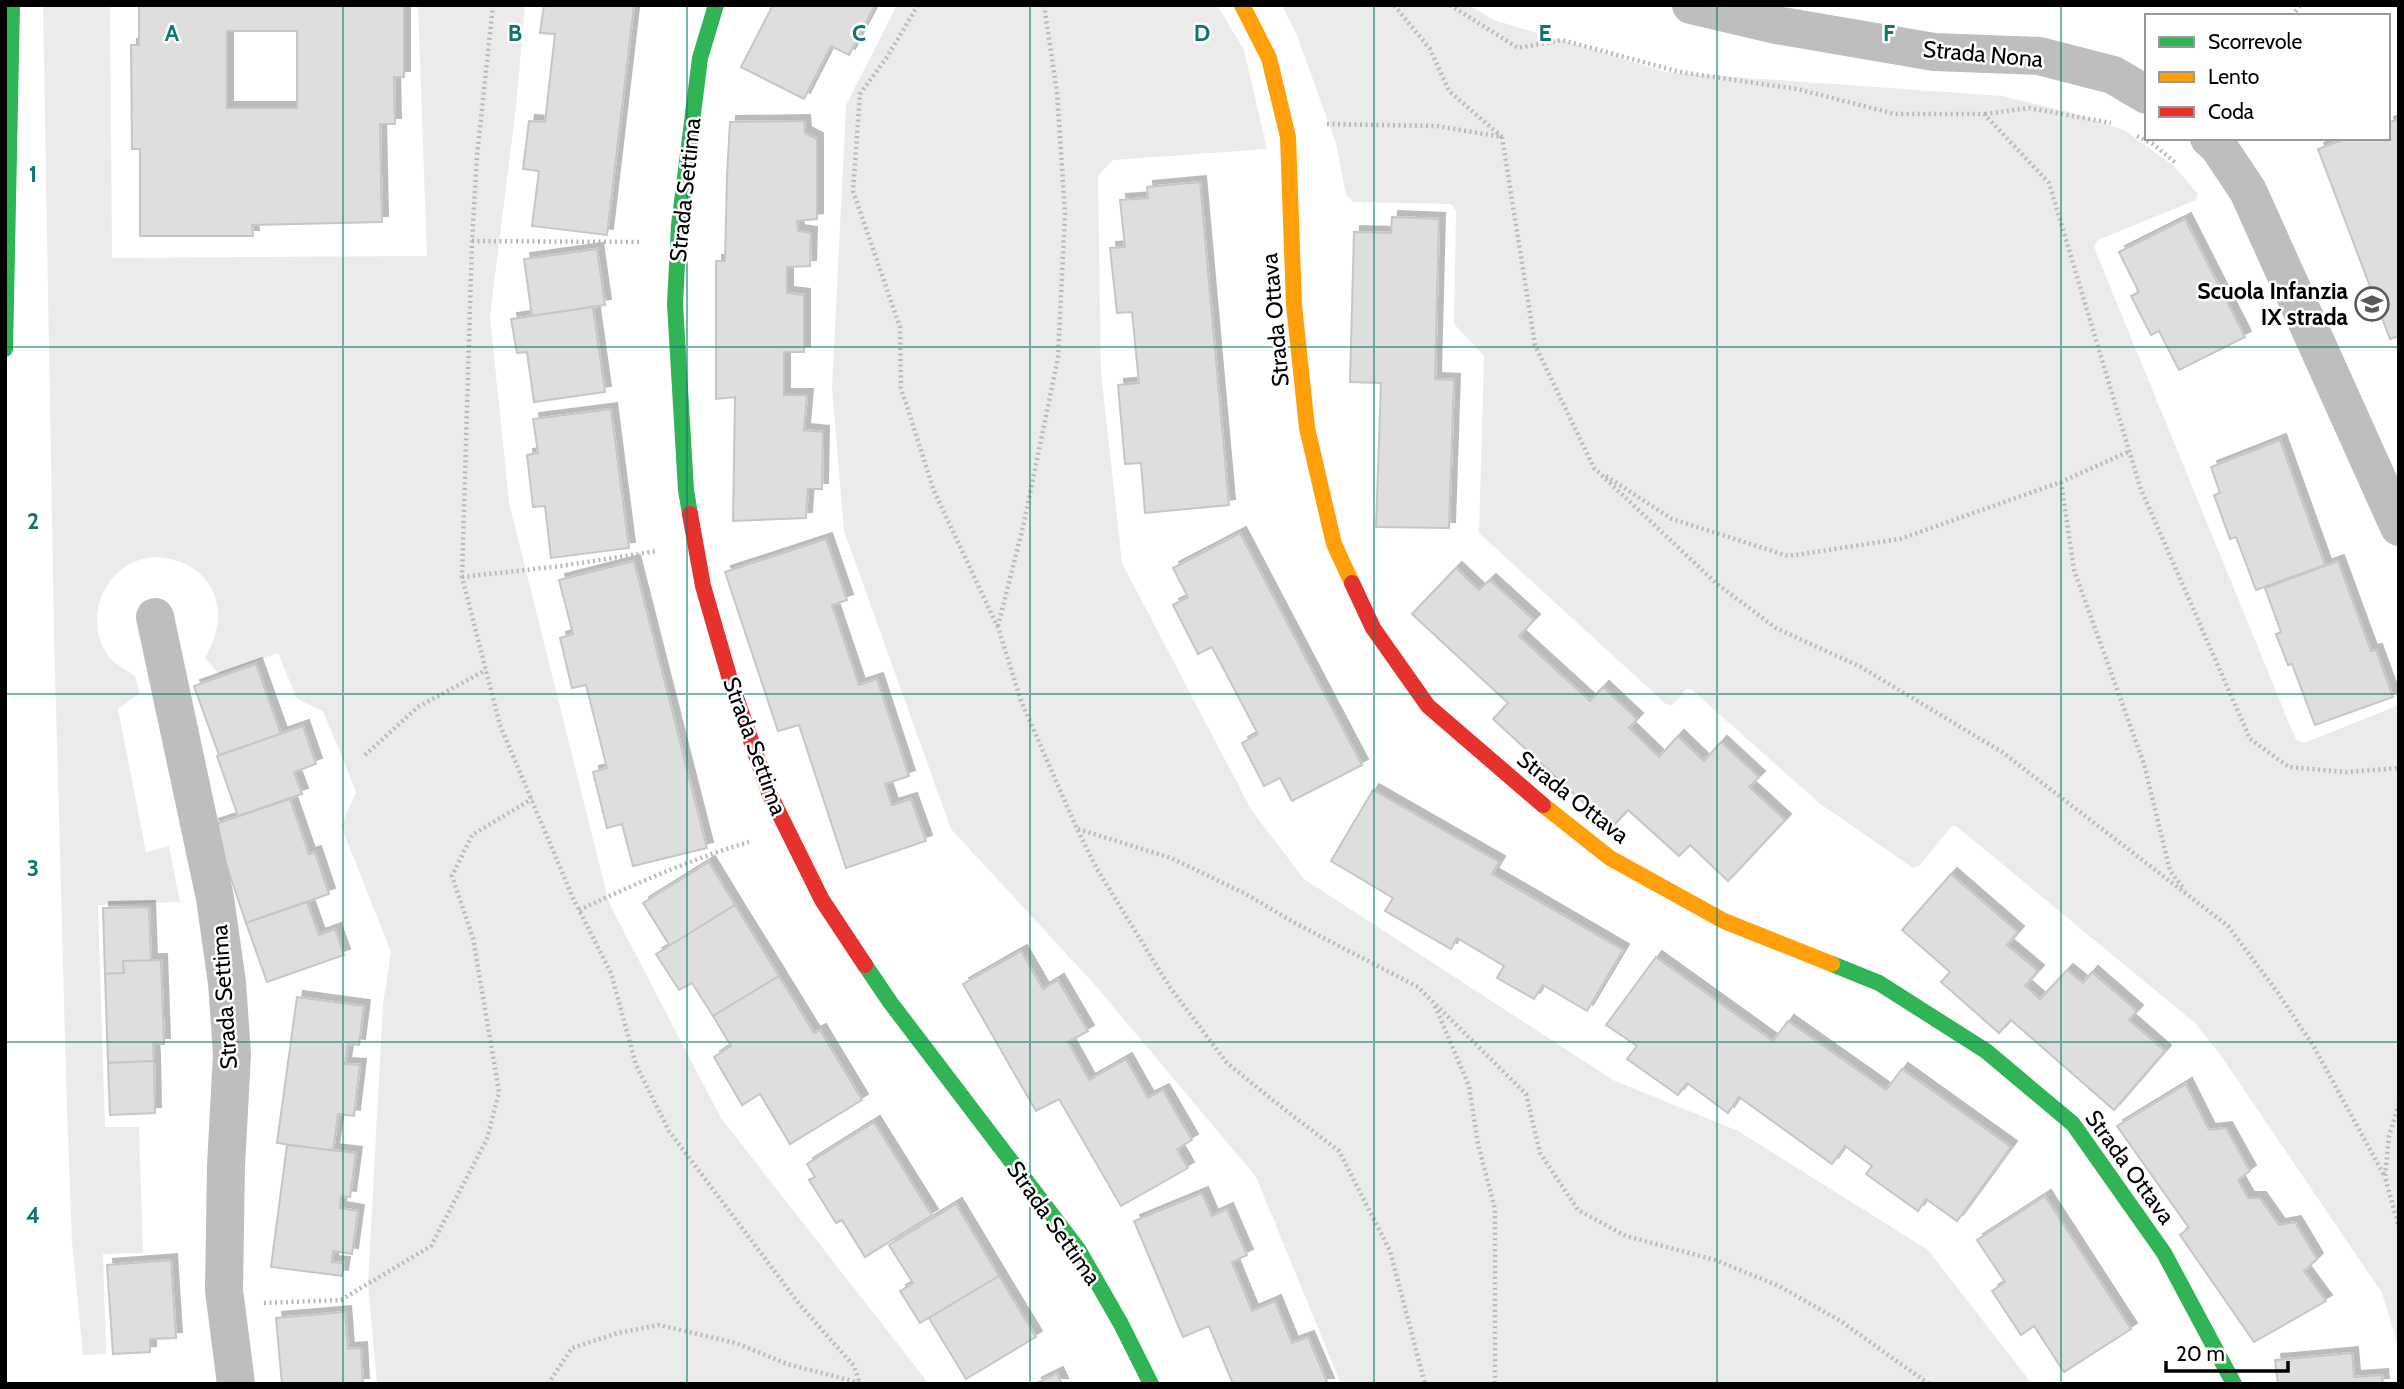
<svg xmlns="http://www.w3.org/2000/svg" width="2404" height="1389" font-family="Cabin,sans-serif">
<defs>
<filter id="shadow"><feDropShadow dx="6" dy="-6" stdDeviation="0" flood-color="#0004"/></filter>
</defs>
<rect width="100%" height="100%" fill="#fff"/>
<g fill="#ebebeb">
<path d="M43,5h67l2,253 315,-2 -9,-251h107l-9,102 -26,209 19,186 100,401 112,215 208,266h-552l-9,-100 15,-280 8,-52 -50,-126 15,-34 -33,-81 -26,-12 -19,-46 -59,21 -14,-16c13,-24 19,-47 5,-72 -8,-14 -23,-23 -39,-27 -55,-13 -95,52 -62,98 7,8 17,13 26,19l5,17 -22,16 28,143 23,-6 11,56 -82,3 7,222h34l4,126 -40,1 3,100 -23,1 -11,-113 -5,-131 -13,-477z"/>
<path d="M897,5h320l27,45 23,99 -154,11 -15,16 3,196 21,191 130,248 52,68 309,201 125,51 190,119 104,134h-691l-85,-207 -161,-192 -144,-156 -107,-298 -12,-143 14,-283z"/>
<path d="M1282,5h187l25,15 172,52 336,24 67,16 55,18 50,36 24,28 -2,6 -98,40 -4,7 202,493 8,3 95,-38v644l-17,-56 -158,-233 -29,-37 -239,-197h-4l-33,40 -6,2 -94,-65 -128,-114h-4l-15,16h-5l-188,-172 5,-177 -30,-32 2,-113 -5,-7 -98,-2 -7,-7 -10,-52 -40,-110z"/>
</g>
<g fill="#dedede" stroke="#c6c6c6" stroke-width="2" fill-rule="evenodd" filter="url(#shadow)">
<path d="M404,5v72h-10l1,47h-15l2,98 -130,3 1,11h-113v-87h-8l-1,-104h8v-39zM227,31h70v77h-70z"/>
<path d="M544,5h90l-27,230 -75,-9 7,-55 -16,-2 6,-48 16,1 10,-88 -15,-1z"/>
<path d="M773,5h102l-26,50 -18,-9 -27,53 -63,-32z"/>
<path d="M2399,119v217l-9,3 -72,-190 29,-11h41v-15z"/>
<path d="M804,121l1,12 12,6v80l-20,2 1,10 13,2 -1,33 -23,1v26l17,2v57h-20v43h23l-3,35 19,2 -1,57h-14l-2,29 -73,3 2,-124 -19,2v-138h9l2,-85 3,-54z"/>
<path d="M1200,182l29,323 -84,8 -4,-50 -16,1 -7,-79 21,-2 -7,-71 -15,1 -7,-65 15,-1 -5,-47 28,-2 -1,-11z"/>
<path d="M1392,217l47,2 -4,160 19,1 -5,148 -73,-1 5,-144 -31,-1 4,-150 37,1z"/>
<path d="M2185,219l60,118 -66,33 -20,-39 -8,4 -20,-39 8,-4 -20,-40z"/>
<path d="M597,249l8,56 -73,11 -8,-57z"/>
<path d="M593,307l12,85 -71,10 -7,-50 -10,1 -6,-34z"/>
<path d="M611,409l18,139 -78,10 -6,-52 -12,1 -6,-52 11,-2 -5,-34z"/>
<path d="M2280,440l45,125 -69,25 -20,-53 -6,2 -16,-44 6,-2 -9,-26z"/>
<path d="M1240,533l122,232 -70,36 -12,-23 -16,8 -22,-43 16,-9 -46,-87 -14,7 -25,-49 15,-8 -15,-29z"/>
<path d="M826,539l21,61 -15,5 27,80 18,-6 32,97 -24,8 7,21 19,-6 15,42 -80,27 -47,-143 -21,6 -53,-159z"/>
<path d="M634,561l73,287 -74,18 -11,-42 -15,4 -14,-56 14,-4 -21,-83 -14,3 -12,-50 13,-4 -14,-54z"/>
<path d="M2338,561l33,90 5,-1 17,47 -78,28 -23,-61 -4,1 -12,-31 5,-2 -16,-44z"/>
<path d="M1456,568l23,22 11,-10 44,40 -15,16 71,65 13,-14 34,32 -8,9 30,29 19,-21 26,25 17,-19 38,35 -10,10 36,33 -57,61 -38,-36 -11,11 -51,-46 -17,18 -118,-109 15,-16 -96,-89z"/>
<path d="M256,664l25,70 -62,21 -25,-69z"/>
<path d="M303,726l13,38 -22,8 8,22 -64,22 -21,-60z"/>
<path d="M1373,790l126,72 -7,12 131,76 -36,61 -44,-26 -9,14 -37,-21 7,-12 -47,-28 -6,11 -66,-38 8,-13 -62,-37z"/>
<path d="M290,799l19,55 6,-2 14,42 -83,29 -33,-98z"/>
<path d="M709,862l26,43 -65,41 -27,-43z"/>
<path d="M1951,874l67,58 -11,13 31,26 -13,15 15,13 27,-29 16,13 9,-11 45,39 -8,9 36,31 -51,59 -103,-90 -12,13 -58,-51 9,-10 -48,-42z"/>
<path d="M307,902l12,33 16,-6 9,26 -77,27 -21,-59z"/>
<path d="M735,905l44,71 -66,40 -21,-33 -13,7 -23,-36z"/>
<path d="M149,907l2,54h-28l1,12 -19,1 -2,-66z"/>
<path d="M1021,951l22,38 15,-9 30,51 -20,11 21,38 37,-21 22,39 15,-8 29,50 -15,9 11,19 -67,38 -62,-107 -23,12 -73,-127z"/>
<path d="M1656,957l117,84 15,-20 98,69 16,-21 109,78 -54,74 -31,-22 -8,12 -52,-37 6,-8 -27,-20 -13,18 -93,-67 -11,16 -41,-30 -9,12 -51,-36 10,-13 -31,-21z"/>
<path d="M161,960l3,84h-11l1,17 -46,2 -3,-89 19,-1 -1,-12z"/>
<path d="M779,976l35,57 6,-3 42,70 -72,44 -30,-50 -18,11 -28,-48 17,-11 -18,-30z"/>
<path d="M297,997l67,9 -5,39 -11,-1 -3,20 15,1 -6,51 -16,-2 -5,37 -56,-8z"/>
<path d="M154,1061l1,52 -45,2 -2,-52z"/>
<path d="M2186,1084l23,46 17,-2 24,43 -12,9 10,18h12l19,27 16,-3 22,37 -13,12 22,30 -72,41 -74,-107 9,-7 -72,-102z"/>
<path d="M874,1122l58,93 -67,42 -23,-37 -6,3 -27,-43 6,-3 -8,-13z"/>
<path d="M287,1145l69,8 -6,44 -9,-1 -1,12 18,3 -6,43 -19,-3 -1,11 12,1 -2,13 -71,-9z"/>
<path d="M1202,1193l10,23 15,-7 20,46 -15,7 20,49 23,-10 17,42 16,-6 20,47h-95l-24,-58 -26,11 -49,-116z"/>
<path d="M2045,1196l86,133 -67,43 -30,-46 -13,9 -29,-44 13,-9 -28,-42z"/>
<path d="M956,1204l43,72 -79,47 -20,-32 13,-8 -24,-38z"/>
<path d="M171,1260l5,78 -26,1v13l-37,2 -6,-89z"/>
<path d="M999,1276l37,61 -70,42 -37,-61z"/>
<path d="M345,1312l3,37 13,-1 2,36h-81l-6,-66z"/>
<path d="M2352,1353l2,24 28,-2 1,9h-105l-3,-24z"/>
<path d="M1057,1373l5,11h-27z"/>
</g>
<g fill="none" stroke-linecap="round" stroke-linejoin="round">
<g stroke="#b9b9b9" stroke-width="4.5" stroke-dasharray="2 3.5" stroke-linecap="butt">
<path d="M493,5l-16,151 -5,85 -10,336 38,148 73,173 38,75 25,92 33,66 131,174 54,61 6,18"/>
<path d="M918,5l-31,52 -27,37 -7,97 47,136 1,61 33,103 65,139 22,71 56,128 20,40 72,117 58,77 57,46 55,42 51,100 35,133"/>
<path d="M1450,5l68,43 44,-8 118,32 117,17 98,25h89l65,69 91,304 110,252 39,28 57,5 53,-4"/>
<path d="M2292,16l8,-11"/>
<path d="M1985,114l44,-6 82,15"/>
<path d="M1327,124l110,2 65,11 -53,-46 -19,-42 -36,-44"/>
<path d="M2137,136l16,8 23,19"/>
<path d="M1502,137l33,208 59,123 123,116 59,44 85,39 141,85 226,174 50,67 36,54 71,130"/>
<path d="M472,241l167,1"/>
<path d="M1606,476l66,43 116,37 112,-17 161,-57 69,-31"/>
<path d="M2061,482l13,88 70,194 26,107 15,19"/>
<path d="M462,577l99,-11 96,-15"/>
<path d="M998,626l25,-99 35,-169 7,-144 -8,-122 -13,-87"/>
<path d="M365,755l53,-48 68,-37"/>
<path d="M1078,829l93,29 75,36 47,28 125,65 108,107 14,59 38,57 48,26 89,24 64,26 63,36 87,62"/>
<path d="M579,910c56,-26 112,-51 170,-68"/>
<path d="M1435,1006l34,80 9,58 17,65v175"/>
<path d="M2399,1104l-10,32 -4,41 14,51"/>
<path d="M264,1303l77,-3 90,-54 56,-107 12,-47 -26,-154 -21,-62 20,-41 60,-36"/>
<path d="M548,1384l24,-36 46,-15 41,-8 77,18 51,21 73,19"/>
</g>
<g stroke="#bebebe" stroke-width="38">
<path d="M1691,5l85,20 158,27 105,4 74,19 34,20"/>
<path d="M2209,138l9,8 30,45 151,336"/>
<path d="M155,617l60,281 12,85 5,71 -6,112 -2,124 12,94"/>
</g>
<g stroke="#30b455" stroke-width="16">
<path d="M5,349l7,-344"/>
<path d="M690,514l-4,-24 -11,-186 4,-79 21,-167 16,-53"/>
<path d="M1832,964l47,19 107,68 87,73 91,129 70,131"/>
<path d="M865,965l25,37 188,247 43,75 30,60"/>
</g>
<g stroke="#ff9f0a" stroke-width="16">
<path d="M1242,5l27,53 19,79 6,168 13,123 27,116 18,39"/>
<path d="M1543,805l67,53 114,63 108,43"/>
</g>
<g stroke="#e5322d" stroke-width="16">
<path d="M690,514l13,72 28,97 39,112 52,105 43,65"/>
<path d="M1352,583l21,45 55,78 115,99"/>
</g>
</g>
<path fill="none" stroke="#0f766e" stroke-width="2" stroke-opacity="0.55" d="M343,5v1379M687,5v1379M1030,5v1379M1374,5v1379M1717,5v1379M2061,5v1379M5,347h2394M5,694h2394M5,1042h2394"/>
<defs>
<symbol id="school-ring" viewBox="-11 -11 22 22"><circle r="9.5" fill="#fff" stroke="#595959" stroke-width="1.5"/><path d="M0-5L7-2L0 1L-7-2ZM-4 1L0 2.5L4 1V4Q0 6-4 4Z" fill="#595959"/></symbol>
</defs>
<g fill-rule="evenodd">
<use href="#school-ring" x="2353" y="285" width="38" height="38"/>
</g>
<g text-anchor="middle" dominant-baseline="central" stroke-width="5" stroke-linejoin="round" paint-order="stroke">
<g font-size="23" fill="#000" stroke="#fff">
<text transform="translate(1983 54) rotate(5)">Strada Nona</text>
<text transform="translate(685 190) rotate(-84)">Strada Settima</text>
<text transform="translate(1275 320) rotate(-95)">Strada Ottava</text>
<text transform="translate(755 746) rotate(70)">Strada Settima</text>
<text transform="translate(1573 797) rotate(38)">Strada Ottava</text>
<text transform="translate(224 997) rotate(-94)">Strada Settima</text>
<text transform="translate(2130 1167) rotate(54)">Strada Ottava</text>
<text transform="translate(1054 1223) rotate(55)">Strada Settima</text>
</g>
<g font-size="23" font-weight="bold" fill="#000" stroke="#fff" text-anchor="end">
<text x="2348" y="291">Scuola Infanzia<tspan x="2348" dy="26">IX strada</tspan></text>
</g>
</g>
<g font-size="23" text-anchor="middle" font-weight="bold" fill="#0f766e" stroke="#fff" stroke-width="5" stroke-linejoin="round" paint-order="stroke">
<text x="172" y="41">A</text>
<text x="515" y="41">B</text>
<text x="859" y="41">C</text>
<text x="1202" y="41">D</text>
<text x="1545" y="41">E</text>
<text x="1889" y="41">F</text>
<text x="33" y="182">1</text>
<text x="33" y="529">2</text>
<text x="33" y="876">3</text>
<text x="33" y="1223">4</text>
</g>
<rect width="2404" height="1389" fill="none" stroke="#000000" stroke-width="14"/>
<rect x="2145" y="14" width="245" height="126" fill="#ffffff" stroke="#999999" stroke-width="2"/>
<rect x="2159" y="37" width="35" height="10" fill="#30b455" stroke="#999999" stroke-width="2"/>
<text x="2208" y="49" font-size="21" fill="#000000">Scorrevole</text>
<rect x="2159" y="72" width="35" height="10" fill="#ff9f0a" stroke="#999999" stroke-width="2"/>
<text x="2208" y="84" font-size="21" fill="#000000">Lento</text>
<rect x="2159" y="107" width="35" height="10" fill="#e5322d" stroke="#999999" stroke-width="2"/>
<text x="2208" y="119" font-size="21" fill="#000000">Coda</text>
<path d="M2166 1361v10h122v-10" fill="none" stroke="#000000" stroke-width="3.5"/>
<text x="2176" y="1361" font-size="21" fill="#000000" stroke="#ffffff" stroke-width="5" paint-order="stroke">20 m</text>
</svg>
